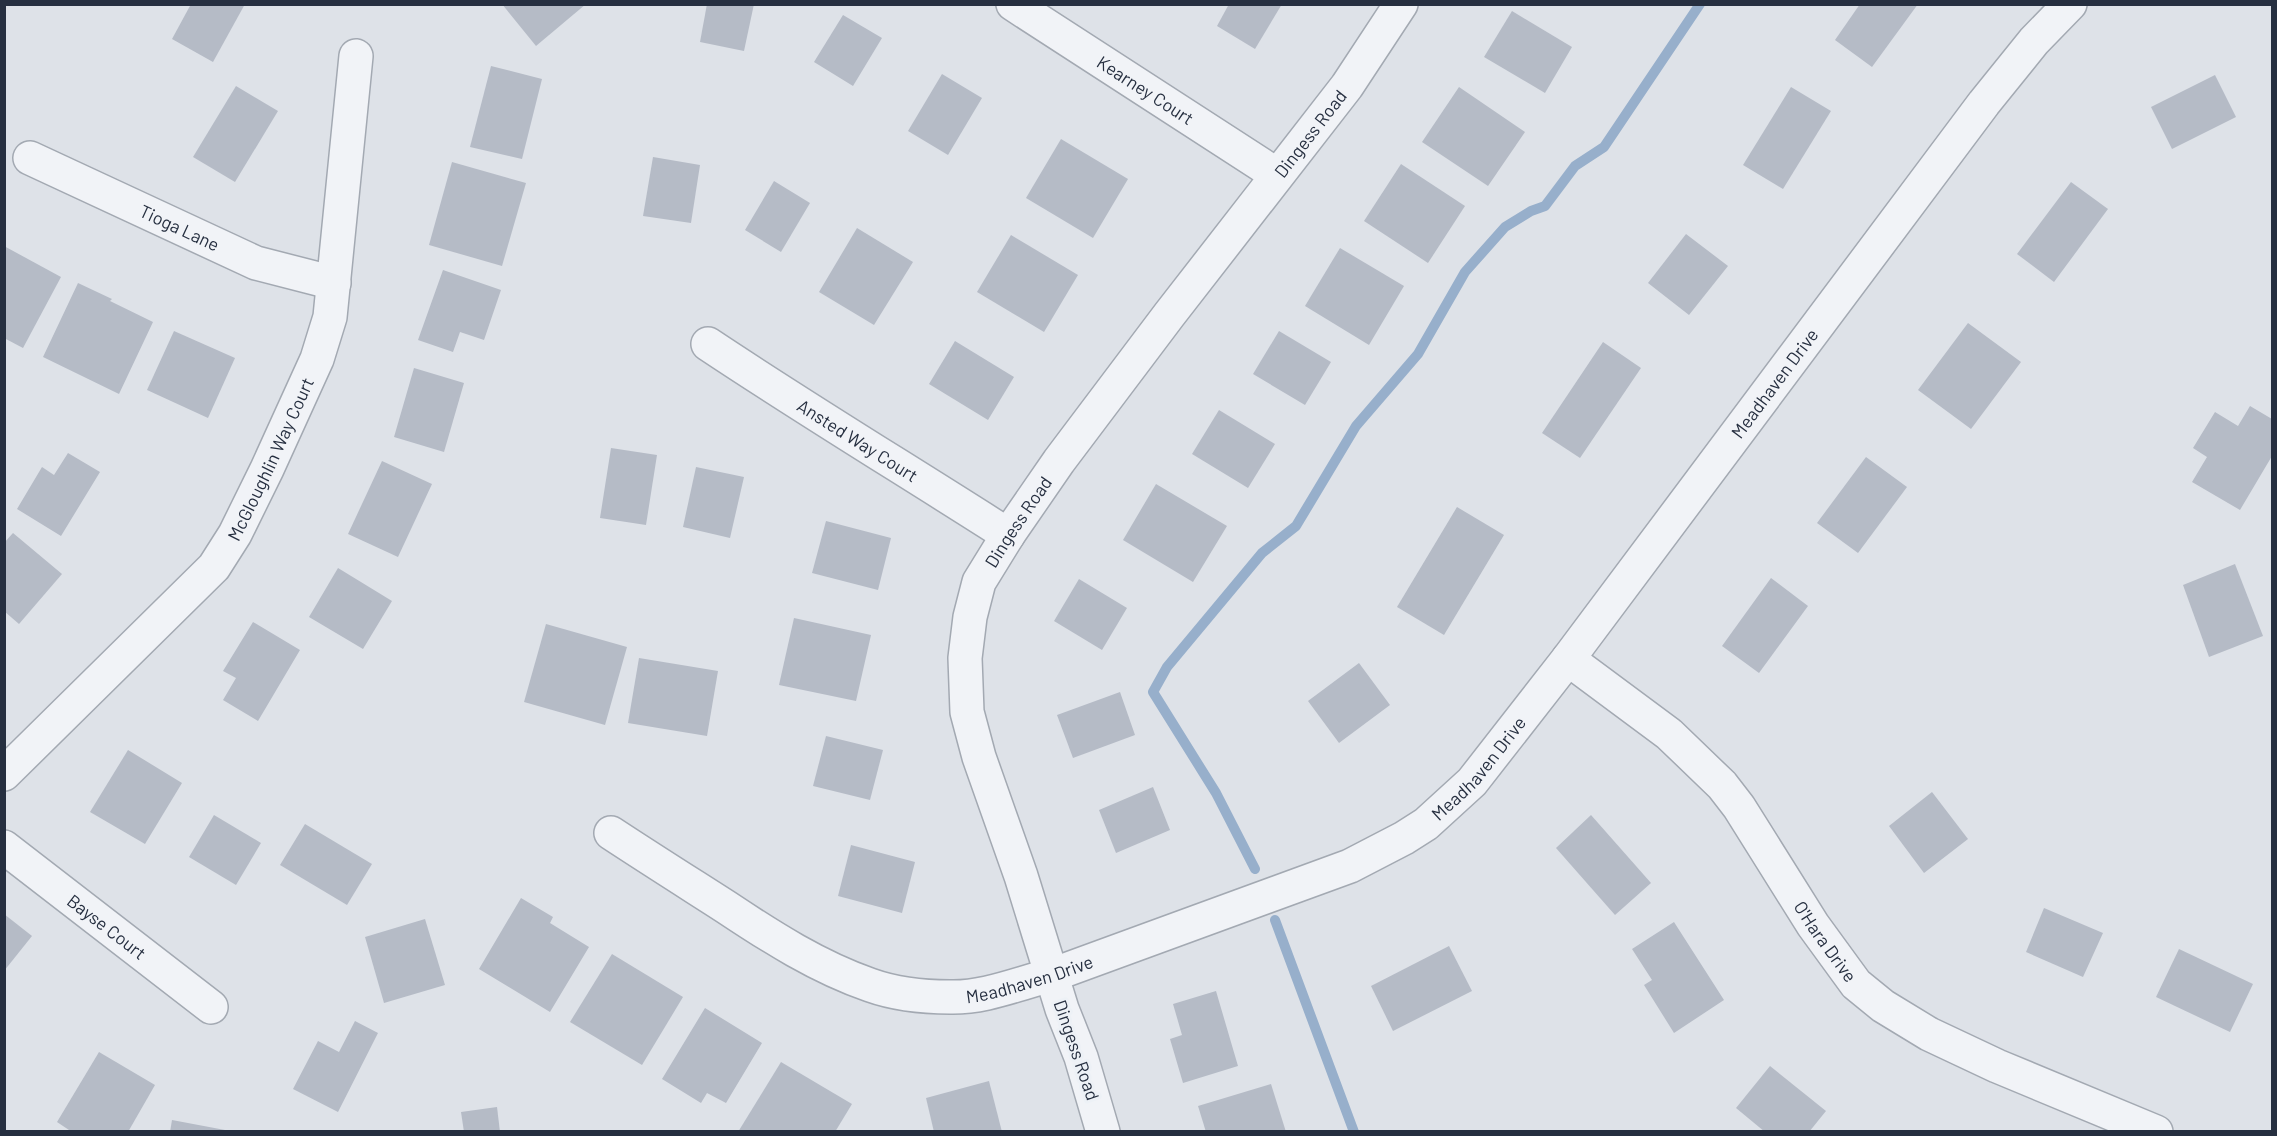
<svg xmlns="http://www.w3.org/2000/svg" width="2277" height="1136" font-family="Barlow,sans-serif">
<rect width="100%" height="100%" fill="#dee2e8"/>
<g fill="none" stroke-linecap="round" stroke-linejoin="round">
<g stroke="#97afcb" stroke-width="10">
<path d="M1255,869l-39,-76 -63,-101 14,-25 95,-114 34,-27 60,-100 62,-72 47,-82 40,-45 26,-16 14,-5 30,-40 29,-19 96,-143"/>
<path d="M1275,920l79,212"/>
</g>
</g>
<g fill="#b5bbc6">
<path d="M191,4h54l-32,58 -41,-23z"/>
<path d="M502,4h84l-50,42z"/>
<path d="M707,4h47l-10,47 -44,-9z"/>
<path d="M1229,4h53l-27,45 -38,-23z"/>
<path d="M1860,4h58l-46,63 -37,-27z"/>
<path d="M1512,11l60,36 -27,46 -61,-36z"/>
<path d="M843,15l39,23 -29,48 -39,-24z"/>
<path d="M491,66l51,13 -20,80 -52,-12z"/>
<path d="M942,74l40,24 -34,57 -40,-24z"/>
<path d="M2215,75l21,42 -64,32 -21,-42z"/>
<path d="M236,86l42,25 -43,71 -42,-25z"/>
<path d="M1459,87l66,45 -37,54 -66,-44z"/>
<path d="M1791,87l40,24 -48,78 -40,-24z"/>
<path d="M1061,139l67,40 -35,59 -67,-40z"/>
<path d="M653,157l47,8 -9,58 -48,-7z"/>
<path d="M452,162l74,21 -24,83 -73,-21z"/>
<path d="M1401,164l64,42 -37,57 -64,-42z"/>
<path d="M774,181l36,22 -29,49 -36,-22z"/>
<path d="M2071,182l37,27 -54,73 -37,-28z"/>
<path d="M857,228l56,34 -39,63 -55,-33z"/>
<path d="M1686,234l42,32 -39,49 -41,-32z"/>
<path d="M1011,235l67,40 -34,57 -67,-40z"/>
<path d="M4,246l57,31 -38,71 -19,-10z"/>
<path d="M1340,248l64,38 -35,59 -64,-39z"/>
<path d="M443,270l58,20 -17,50 -24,-8 -7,20 -35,-12z"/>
<path d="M78,283l34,16 -2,2 43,21 -34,72 -76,-37z"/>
<path d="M1968,323l53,39 -50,67 -53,-39z"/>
<path d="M174,331l61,27 -27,60 -61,-28z"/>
<path d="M1279,331l52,31 -26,43 -52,-31z"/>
<path d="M955,341l59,36 -26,43 -59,-36z"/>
<path d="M1603,342l38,26 -61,90 -38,-25z"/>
<path d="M414,368l50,15 -20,69 -50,-15z"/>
<path d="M2250,406l22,13v37l-32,54 -48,-28 15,-25 -14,-9 22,-36 23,14z"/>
<path d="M1219,410l56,34 -27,44 -56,-34z"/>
<path d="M611,448l46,7 -11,70 -46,-7z"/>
<path d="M68,453l32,19 -39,64 -44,-27 25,-42 12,8z"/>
<path d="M1866,457l41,30 -49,66 -41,-30z"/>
<path d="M382,461l50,23 -34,73 -50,-23z"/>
<path d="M696,467l48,10 -14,61 -47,-11z"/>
<path d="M1156,484l71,42 -34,56 -70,-42z"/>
<path d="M1457,507l47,28 -60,100 -47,-28z"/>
<path d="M826,521l65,17 -13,52 -66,-17z"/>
<path d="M13,533l49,41 -43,50 -15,-13v-68z"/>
<path d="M2235,564l28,72 -54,21 -26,-72z"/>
<path d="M338,568l54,33 -29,48 -54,-32z"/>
<path d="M1771,578l37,28 -49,67 -37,-27z"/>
<path d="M1079,579l48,29 -25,42 -48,-29z"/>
<path d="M794,618l77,17 -15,66 -77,-16z"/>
<path d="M253,622l47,28 -42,71 -35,-21 13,-22 -13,-7z"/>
<path d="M546,624l81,23 -22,78 -81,-23z"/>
<path d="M639,658l79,13 -11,65 -79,-13z"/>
<path d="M1359,663l31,42 -51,38 -31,-42z"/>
<path d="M1120,692l15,43 -62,23 -16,-43z"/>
<path d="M826,736l57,14 -13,50 -57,-14z"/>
<path d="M128,750l54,33 -37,61 -55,-32z"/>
<path d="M1153,787l17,43 -54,23 -17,-43z"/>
<path d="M1932,792l36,47 -44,34 -35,-47z"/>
<path d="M214,815l47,28 -25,42 -47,-28z"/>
<path d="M1591,815l60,68 -36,32 -59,-67z"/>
<path d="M305,824l67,40 -25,41 -67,-40z"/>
<path d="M851,845l64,17 -13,51 -64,-17z"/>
<path d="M521,898l32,19 -3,6 39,24 -39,65 -71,-43z"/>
<path d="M2044,908l59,25 -20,44 -57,-25z"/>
<path d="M4,914l28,22 -28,35z"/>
<path d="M425,919l20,66 -61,18 -19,-66z"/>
<path d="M1674,922l50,78 -50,33 -30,-48 8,-5 -20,-31z"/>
<path d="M1449,946l23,45 -79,40 -22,-45z"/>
<path d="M2179,949l74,35 -23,48 -74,-35z"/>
<path d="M612,954l71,43 -41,68 -72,-43z"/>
<path d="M1216,991l22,75 -55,17 -13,-44 12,-4 -9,-31z"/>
<path d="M705,1008l57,35 -36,60 -19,-10 -6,10 -39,-24z"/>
<path d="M355,1021l23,12 -40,79 -45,-23 25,-48 21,11z"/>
<path d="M99,1052l56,33 -27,47h-56l-15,-10z"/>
<path d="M781,1062l71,42 -17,28h-97z"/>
<path d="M1770,1066l56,45 -17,21h-44l-29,-24z"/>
<path d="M989,1081l13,51h-68l-8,-34z"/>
<path d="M1271,1084l15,48h-80l-8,-26z"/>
<path d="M497,1107l3,25h-36l-3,-20z"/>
<path d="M172,1120l53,10v2h-55z"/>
</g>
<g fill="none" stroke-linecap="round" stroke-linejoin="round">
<defs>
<g id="minor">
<path id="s1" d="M1013,4l264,171"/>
<path id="s2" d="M30,158l226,105 78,20"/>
<path id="s3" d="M708,344c99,66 200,127 300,191"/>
<path id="s4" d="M1568,659l101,75 53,51 17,22 74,118 43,59 27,22 46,28 68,32 159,66"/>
<path id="s5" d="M4,774l210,-207 21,-33 32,-65 50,-110 13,-42 26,-261"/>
<path id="s6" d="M611,833c38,25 76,49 115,74 45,30 92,60 144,78 25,9 54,12 80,12 35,1 69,-14 102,-22l298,-109 54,-28 22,-14 46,-42 96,-123 416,-556 50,-62 36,-37"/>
<path id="s7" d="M4,847l207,160"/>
<path id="s8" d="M1103,1132l-22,-75 -19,-48 -41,-133 -42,-119 -12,-45 -2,-54 5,-41 9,-35 29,-47 51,-74 110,-146 178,-229 54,-82"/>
</g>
</defs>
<use href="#minor" stroke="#a3a9b2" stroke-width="36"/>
<use href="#minor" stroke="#f1f3f7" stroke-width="33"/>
</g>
<g text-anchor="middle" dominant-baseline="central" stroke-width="6" stroke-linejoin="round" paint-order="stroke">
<g font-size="18" fill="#262f40" stroke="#edf1f6">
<text stroke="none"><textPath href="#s1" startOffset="158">Kearney Court</textPath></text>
<text stroke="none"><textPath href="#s8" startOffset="1131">Dingess Road</textPath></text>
<text stroke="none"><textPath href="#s2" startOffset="165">Tioga Lane</textPath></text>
<text stroke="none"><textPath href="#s6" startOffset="1454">Meadhaven Drive</textPath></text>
<text stroke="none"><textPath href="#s3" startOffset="178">Ansted Way Court</textPath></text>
<text stroke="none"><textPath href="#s5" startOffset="417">McGloughlin Way Court</textPath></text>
<text stroke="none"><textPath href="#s8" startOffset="645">Dingess Road</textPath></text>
<text stroke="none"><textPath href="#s6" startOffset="968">Meadhaven Drive</textPath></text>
<text stroke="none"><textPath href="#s7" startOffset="130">Bayse Court</textPath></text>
<text stroke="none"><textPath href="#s4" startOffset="387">O'Hara Drive</textPath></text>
<text stroke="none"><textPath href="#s6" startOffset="464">Meadhaven Drive</textPath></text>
<text transform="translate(1077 1050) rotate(71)">Dingess Road</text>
</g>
</g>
<rect width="2277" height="1136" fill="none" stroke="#262f40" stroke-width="12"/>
</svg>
